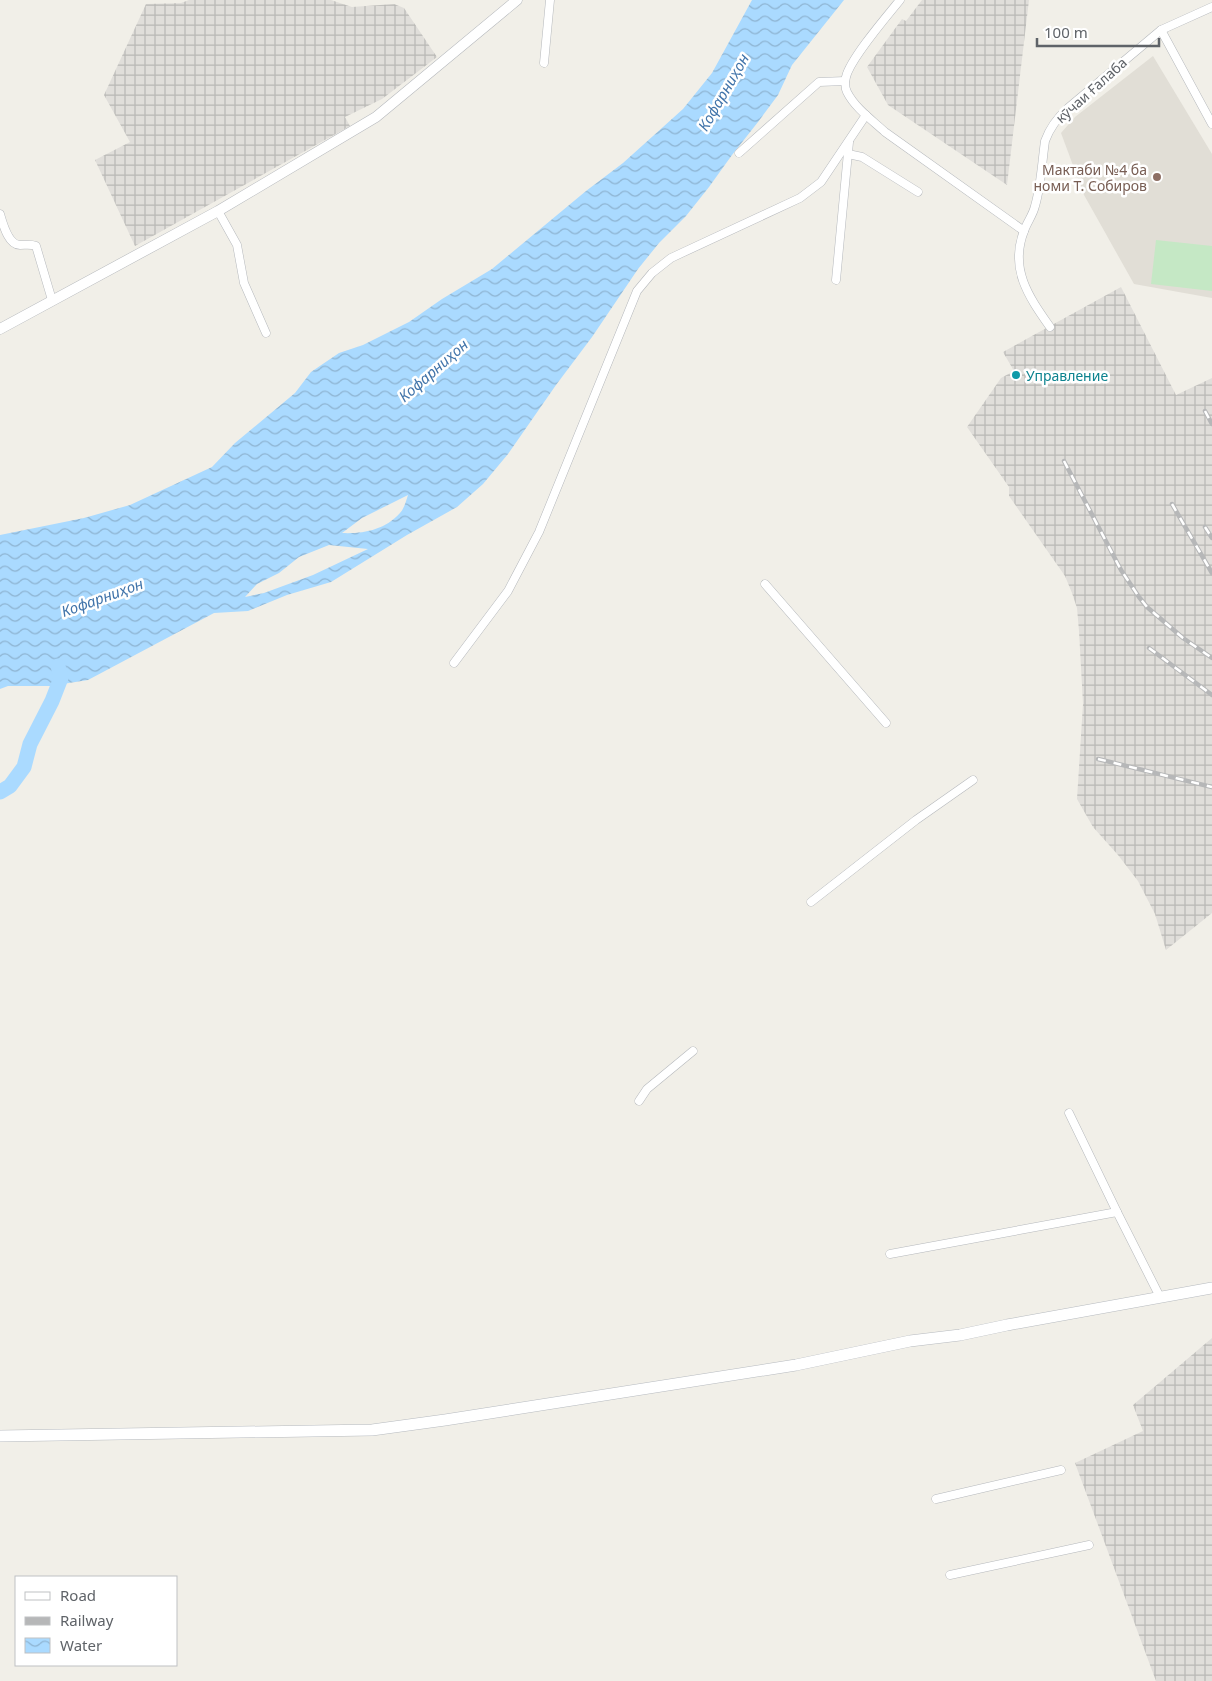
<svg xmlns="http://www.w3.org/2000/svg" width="1212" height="1681" font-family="'Noto Sans',sans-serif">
<defs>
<pattern id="industrial-grid" width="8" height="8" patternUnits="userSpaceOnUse" patternTransform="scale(1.25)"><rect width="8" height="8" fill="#e0deda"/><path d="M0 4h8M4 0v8" fill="none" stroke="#b9b8b5"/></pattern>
<pattern id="water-waves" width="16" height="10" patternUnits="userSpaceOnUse" patternTransform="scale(1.25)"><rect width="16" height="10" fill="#aadaff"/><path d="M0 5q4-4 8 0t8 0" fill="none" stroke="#8eb4d2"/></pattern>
</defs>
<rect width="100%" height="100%" fill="#f1efe8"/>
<g fill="url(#industrial-grid)">
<path d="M189,0h142l21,7 42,-3 10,4 33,49 -55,42 -37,18 5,9 -215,120 -40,-86 35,-18 -26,-47 42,-91 35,-1z"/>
<path d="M922,0h107l-22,185 -119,-80 -21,-38 35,-48 4,2z"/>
<path d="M1121,287l55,108 36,-17v535l-46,37 -11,-36 -17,-33 -20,-26 -25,-28 -16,-28 6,-95 -4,-73 -2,-23 -5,-15 -7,-17 -56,-80v-9l-42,-60 34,-49 13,-7 -11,-19z"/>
<path d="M1212,1338v343h-56l-81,-218 68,-32 -10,-26z"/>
</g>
<path fill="#e1ded6" d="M1153,56l59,98v144l-78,-14 -50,-89 -23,-62 14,-16z"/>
<path fill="#c5e8c5" d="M1156,240l56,6v45l-61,-7z"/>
<path fill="url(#water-waves)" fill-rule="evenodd" d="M752,0h92l-52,65 -14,30 -20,27 -26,33 -23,32 -23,29 -27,27 -21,26 -46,68 -36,48 -48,69 -25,30 -26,23 -50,28 -76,47 -44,13 -39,16 -34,2 -126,67 -38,6h-42l-8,3v-154l84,-17 46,-13 82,-38 23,-24 60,-50 16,-21 28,-19 24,-8 46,-23 33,-23 50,-30 94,-78 37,-28 60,-54 29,-36zM408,495c-2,6 -4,14 -8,18 -15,17 -37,21 -58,20l20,-15zM329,545l39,4 -55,26 -49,18 -19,4 12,-13 22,-11 20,-16z"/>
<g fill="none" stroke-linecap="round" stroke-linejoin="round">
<path stroke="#aadaff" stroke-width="15" d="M0,792l10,-6 14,-19 6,-23 22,-43 9,-23 -3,-12"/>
<defs>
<g id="minor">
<path d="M900,0c-13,16 -50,59 -54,77 -1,4 -1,11 1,15 8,16 25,28 38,40l139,99"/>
<path d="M1161,30l51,94"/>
<path d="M544,63l6,-63"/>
<path d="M739,153l80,-71 26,-1"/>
<path d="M848,154l14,3 56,35"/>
<path d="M218,211l19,34 7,38 22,50"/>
<path d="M0,214c3,10 8,31 20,31 6,0 11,-1 16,1l16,54"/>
<path d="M836,280l13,-138"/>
<path d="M1050,327c-21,-30 -41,-58 -26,-96 3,-9 9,-16 11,-25 6,-20 7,-44 10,-65 5,-14 12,-23 23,-33l93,-78 51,-23"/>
<path d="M765,584l121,139"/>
<path d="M454,663l54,-72 31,-59 98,-241 15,-18 19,-15 129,-60 21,-16 45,-67"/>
<path d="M811,902l105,-82 57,-40"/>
<path d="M639,1101l8,-12 46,-38"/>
<path d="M1117,1212l43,85"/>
<path d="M890,1254l227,-42 -48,-99"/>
<path d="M936,1499l125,-29"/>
<path d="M950,1575l139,-30"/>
</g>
<path id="tertiary" d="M0,329l218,-118 158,-94 141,-117"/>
<path id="secondary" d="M0,1436l372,-6 73,-10 351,-55 114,-24 50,-6 47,-10 205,-37"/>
</defs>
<use href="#minor" stroke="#b5b8bc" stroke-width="9"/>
<use href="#tertiary" stroke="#b5b8bc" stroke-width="11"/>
<use href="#secondary" stroke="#b6babf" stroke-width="12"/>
<use href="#minor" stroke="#fff" stroke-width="8"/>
<use href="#tertiary" stroke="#fff" stroke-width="10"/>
<use href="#secondary" stroke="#fff" stroke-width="11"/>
<defs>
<g id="rail">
<path d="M1205,411l7,13"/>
<path d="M1064,461l57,109 18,27 8,10 36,31 29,20"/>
<path d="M1172,504l40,69"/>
<path d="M1205,527l7,11"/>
<path d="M1149,648l63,47"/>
<path d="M1098,759l114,28"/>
</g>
</defs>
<use href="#rail" stroke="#b6b7b8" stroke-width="4.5"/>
<use href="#rail" stroke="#fff" stroke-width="2.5" stroke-dasharray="8" stroke-linecap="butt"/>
</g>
<circle fill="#8d6e63" stroke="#fff" stroke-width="2" cx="1157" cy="177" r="5"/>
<circle fill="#0f9aa8" stroke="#fff" stroke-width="2" cx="1016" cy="375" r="5"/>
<g text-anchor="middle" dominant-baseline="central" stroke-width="5" stroke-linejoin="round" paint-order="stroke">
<g font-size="14" fill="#5f6368" stroke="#fff">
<text transform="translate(1091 90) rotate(-42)">кӯчаи Ғалаба</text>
</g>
<g font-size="14" fill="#785e54" stroke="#fff" text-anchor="end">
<text x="1147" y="169">Мактаби №4 ба<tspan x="1147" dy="16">номи Т. Собиров</tspan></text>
</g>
<g font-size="14" fill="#0d838f" stroke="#fff" text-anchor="start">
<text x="1026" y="375">Управление</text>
</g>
<g font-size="15" font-style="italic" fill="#4174aa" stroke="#fff">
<text transform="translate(723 92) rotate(-60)">Кофарниҳон</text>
<text transform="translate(433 370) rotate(-41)">Кофарниҳон</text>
<text transform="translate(102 597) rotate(-20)">Кофарниҳон</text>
</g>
</g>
<rect x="15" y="1576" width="162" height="90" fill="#ffffff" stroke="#bfc1c3"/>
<rect x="25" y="1592" width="25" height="8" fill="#ffffff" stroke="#bfc1c3"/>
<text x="60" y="1601" font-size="15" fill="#5f6368">Road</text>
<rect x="25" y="1617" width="25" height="8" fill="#b6b7b8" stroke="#bfc1c3"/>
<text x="60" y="1626" font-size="15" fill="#5f6368">Railway</text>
<rect x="25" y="1638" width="25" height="15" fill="url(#water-waves)" stroke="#bfc1c3"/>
<text x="60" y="1651" font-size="15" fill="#5f6368">Water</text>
<path d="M1037 38v8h122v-8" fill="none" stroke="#5f6368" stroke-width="2.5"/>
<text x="1044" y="38" font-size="15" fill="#5f6368" stroke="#ffffff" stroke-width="4" paint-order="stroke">100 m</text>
</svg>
